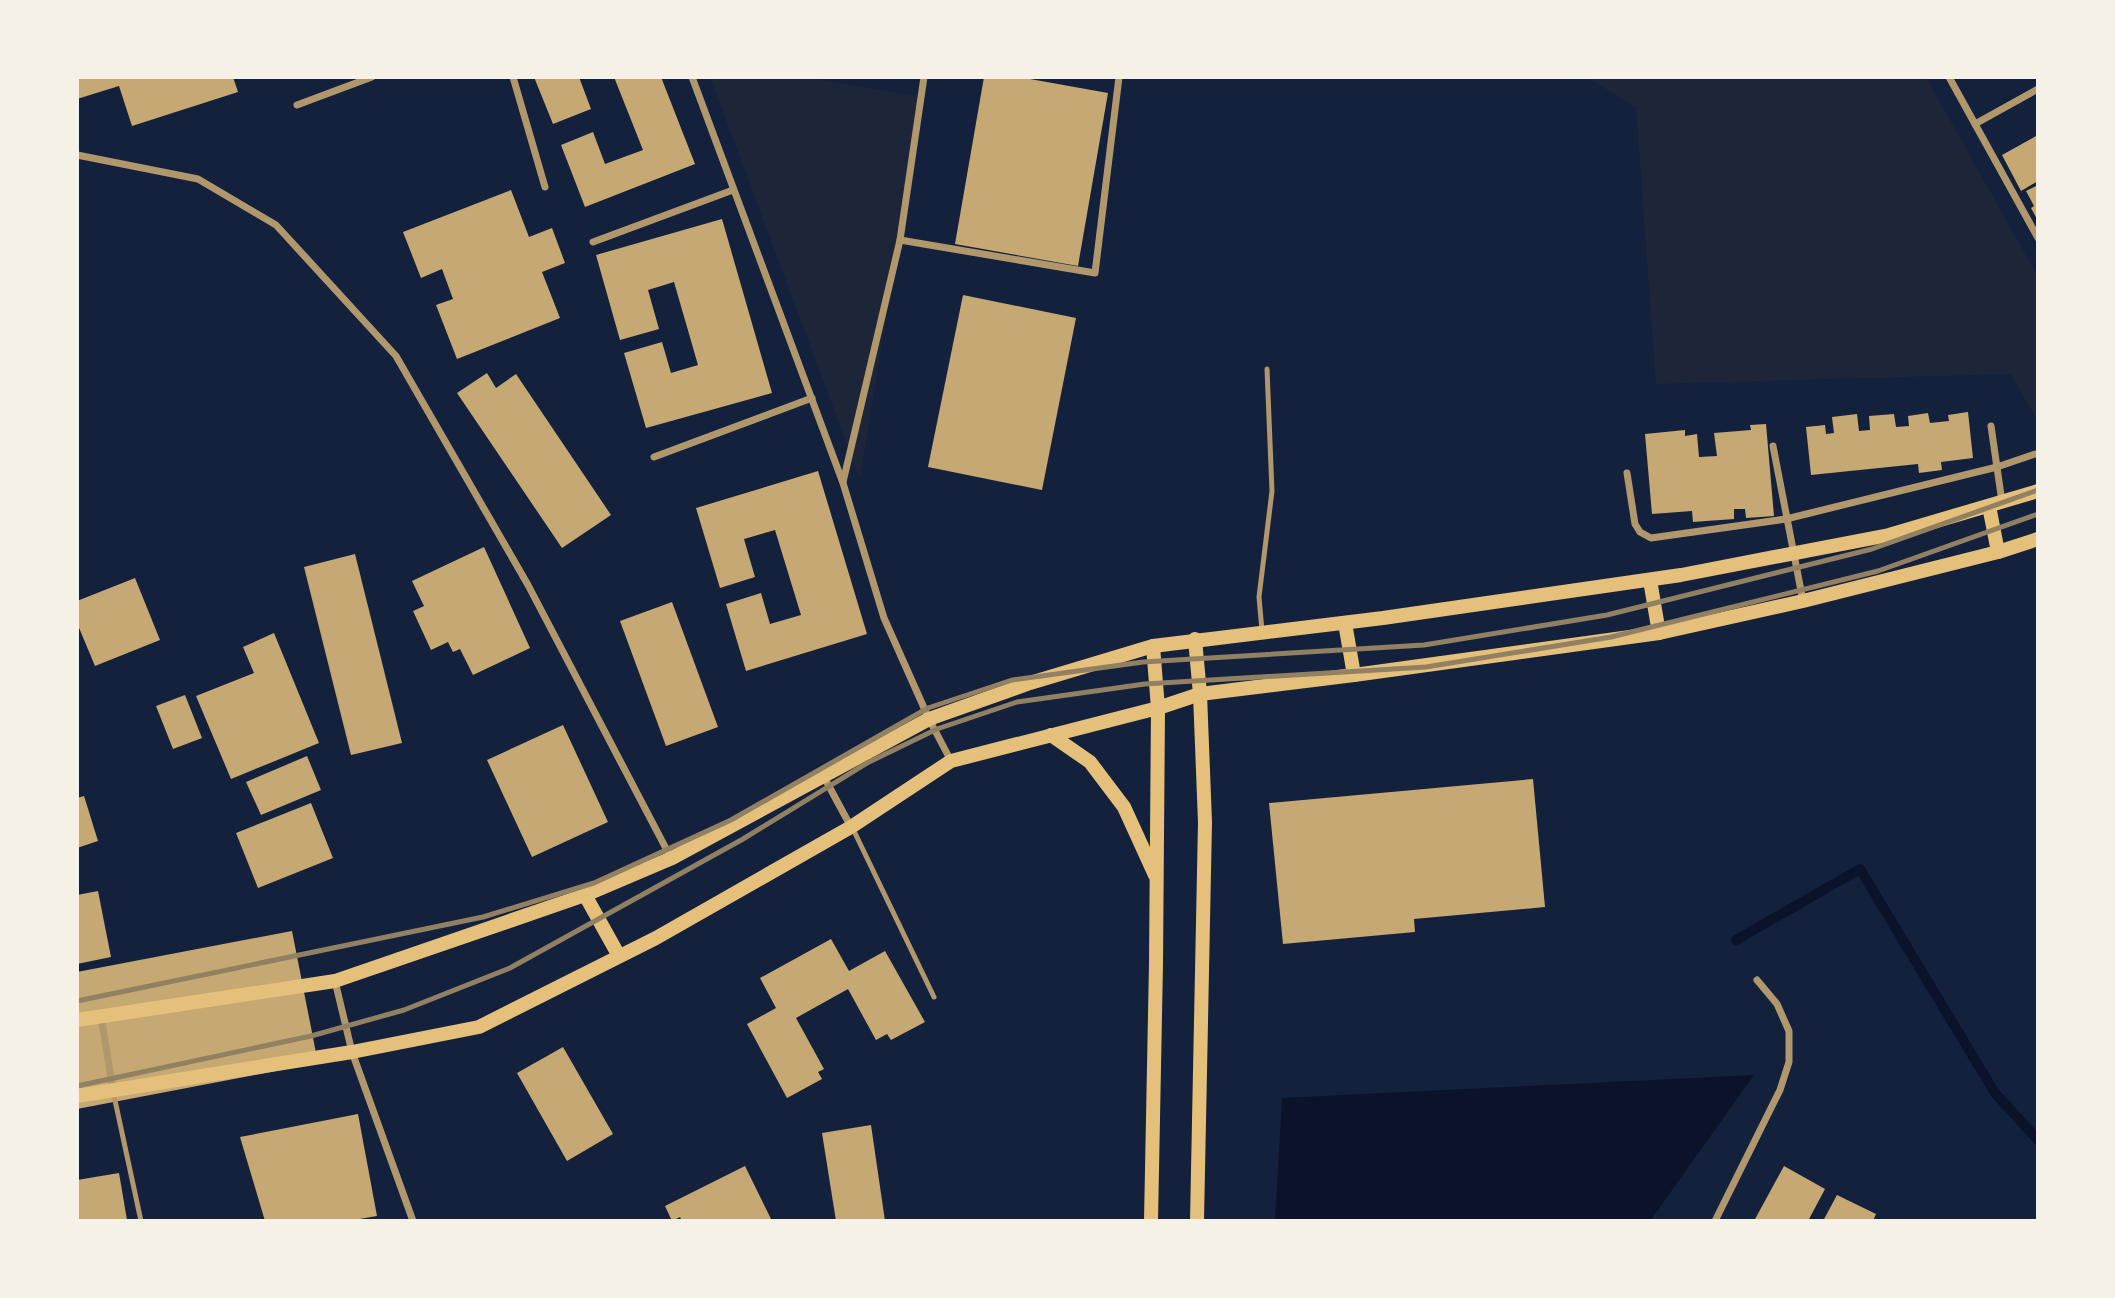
<svg xmlns="http://www.w3.org/2000/svg" width="2115" height="1298" font-family="Roboto,sans-serif">
<rect width="100%" height="100%" fill="#14213d"/>
<g fill="#1d2539">
<path d="M710,77h95l116,20 -61,382z"/>
<path d="M1586,77h340l112,200v145l-27,-48 -355,10 -20,-277z"/>
</g>
<path fill="#0b132b" d="M1754,1075l-104,146h-375l7,-123z"/>
<g fill="none" stroke-linecap="round" stroke-linejoin="round">
<path stroke="#0b132b" stroke-width="10" d="M1736,940l124,-71 135,224 43,47"/>
</g>
<g fill="#c6a872">
<path d="M77,77h156l5,15 -106,34 -13,-40 -42,13z"/>
<path d="M534,77h45l12,32 -38,15z"/>
<path d="M614,77h47l34,87 -110,43 -24,-62 32,-13 12,32 38,-14z"/>
<path d="M984,77h35l89,16 -30,173 -123,-22z"/>
<path d="M2038,135v46l-17,10 -19,-36z"/>
<path d="M2038,185v36l-7,-13 3,-2 -8,-15z"/>
<path d="M511,190l18,47 23,-9 13,35 -23,9 18,46 -103,41 -21,-54 17,-6 -11,-30 -21,9 -18,-46z"/>
<path d="M722,219l50,174 -126,35 -22,-75 38,-11 9,31 27,-8 -24,-83 -26,8 11,39 -39,11 -24,-85z"/>
<path d="M963,295l113,23 -34,172 -114,-23z"/>
<path d="M487,373l9,15 20,-14 95,141 -49,33 -105,-155z"/>
<path d="M1968,412l5,46 -32,4 1,8 -23,3 -1,-9 -107,11 -5,-48 19,-2 1,9 8,-1 -2,-16 25,-3 2,17 11,-1 -1,-14 25,-2 2,13 13,-1 -1,-10 20,-3 2,10 19,-2 -1,-6z"/>
<path d="M1766,424l8,92 -28,2 -1,-9h-11v10l-41,3 -1,-11 -40,3 -7,-80 40,-4v6l12,-2 2,23 18,-1 -3,-23 37,-3 -1,-5z"/>
<path d="M818,471l49,163 -121,37 -20,-67 35,-11 9,31 31,-9 -26,-85 -31,9 11,38 -35,11 -24,-80z"/>
<path d="M484,547l46,101 -57,27 -13,-26 -7,3 -5,-10 -17,8 -18,-39 11,-5 -12,-25z"/>
<path d="M355,554l47,189 -51,12 -47,-188z"/>
<path d="M135,578l25,62 -65,26 -18,-43v-22z"/>
<path d="M672,602l46,125 -52,19 -46,-125z"/>
<path d="M274,633l45,110 -88,36 -35,-83 58,-23 -11,-26z"/>
<path d="M185,695l17,43 -29,11 -17,-43z"/>
<path d="M563,725l45,97 -76,35 -45,-97z"/>
<path d="M307,756l14,34 -60,25 -15,-33z"/>
<path d="M1533,779l12,128 -131,12 1,13 -132,12 -14,-141z"/>
<path d="M84,796l14,45 -21,7v-50z"/>
<path d="M311,803l22,55 -75,30 -22,-55z"/>
<path d="M98,891l13,66 -34,7v-69z"/>
<path d="M292,931l26,132 -241,46v-137z"/>
<path d="M831,939l18,32 36,-20 40,71 -34,18 -4,-6 -11,6 -28,-51 -52,29 28,51 -6,3 4,7 -35,19 -40,-74 29,-16 -16,-30z"/>
<path d="M563,1047l50,87 -46,27 -50,-88z"/>
<path d="M358,1114l19,102 -29,5h-83l-25,-84z"/>
<path d="M871,1125l14,96h-49l-14,-88z"/>
<path d="M745,1166l27,55h-90l-2,-4 -8,4 -7,-15z"/>
<path d="M1784,1166l41,23 -17,32h-54z"/>
<path d="M119,1173l8,47 -50,1v-41z"/>
<path d="M1837,1195l39,19 -3,7h-50z"/>
</g>
<g fill="none" stroke-linecap="round" stroke-linejoin="round">
<g stroke="#b1986c" stroke-width="5">
<path d="M1262,631l-3,-34 13,-106 -5,-122"/>
<path d="M853,829l81,168"/>
<path d="M113,1091l28,130"/>
</g>
<g stroke="#b1986c" stroke-width="7">
<path d="M513,77l32,110"/>
<path d="M692,77l151,406 41,135 45,101 22,42"/>
<path d="M1949,77l89,161"/>
<path d="M297,105l75,-28"/>
<path d="M1975,124l63,-35"/>
<path d="M77,155l121,24 78,46 120,131 132,229 143,273"/>
<path d="M900,240l195,33 24,-196"/>
<path d="M593,242l140,-52"/>
<path d="M1991,426l11,76"/>
<path d="M1773,446l30,155"/>
<path d="M654,457l158,-59"/>
<path d="M1627,473l8,51 5,8 11,6 135,-19 211,-52 38,-13"/>
<path d="M843,482l57,-242 24,-163"/>
<path d="M824,777l27,50"/>
<path d="M335,981l17,71 61,169"/>
<path d="M101,1016l12,74"/>
<path d="M1715,1221l65,-131 9,-28v-31l-12,-27 -20,-24"/>
</g>
<g stroke="#e5c07b" stroke-width="14">
<path d="M1989,506l9,46"/>
<path d="M1650,580l9,53"/>
<path d="M1345,623l9,52"/>
<path d="M1195,639l5,55 5,128 -8,399"/>
<path d="M1051,735l39,27 34,45 31,68"/>
<path d="M585,895l34,61"/>
<path d="M77,1020l258,-39 250,-86 87,-37 257,-139 101,-36 123,-37 230,-28 298,-43 208,-40 149,-44"/>
<path d="M77,1096l275,-44 127,-25 177,-89 195,-111 100,-66 207,-53 42,-14 154,-19 305,-42 144,-32 195,-49 40,-13"/>
<path d="M1151,1221l5,-257 2,-256 -5,-62"/>
</g>
<g stroke="#918062" stroke-width="5">
<path d="M77,1001l406,-84 111,-34 137,-63 197,-112 84,-28 131,-18 281,-17 183,-30 265,-66 166,-59"/>
<path d="M77,1086l234,-50 93,-26 106,-42 233,-129 124,-76 70,-34 80,-27 128,-18 281,-17 185,-30 267,-66 160,-57"/>
</g>
</g>
<rect width="2115" height="1298" fill="none" stroke="#f6f1e7" stroke-width="158"/>
</svg>
